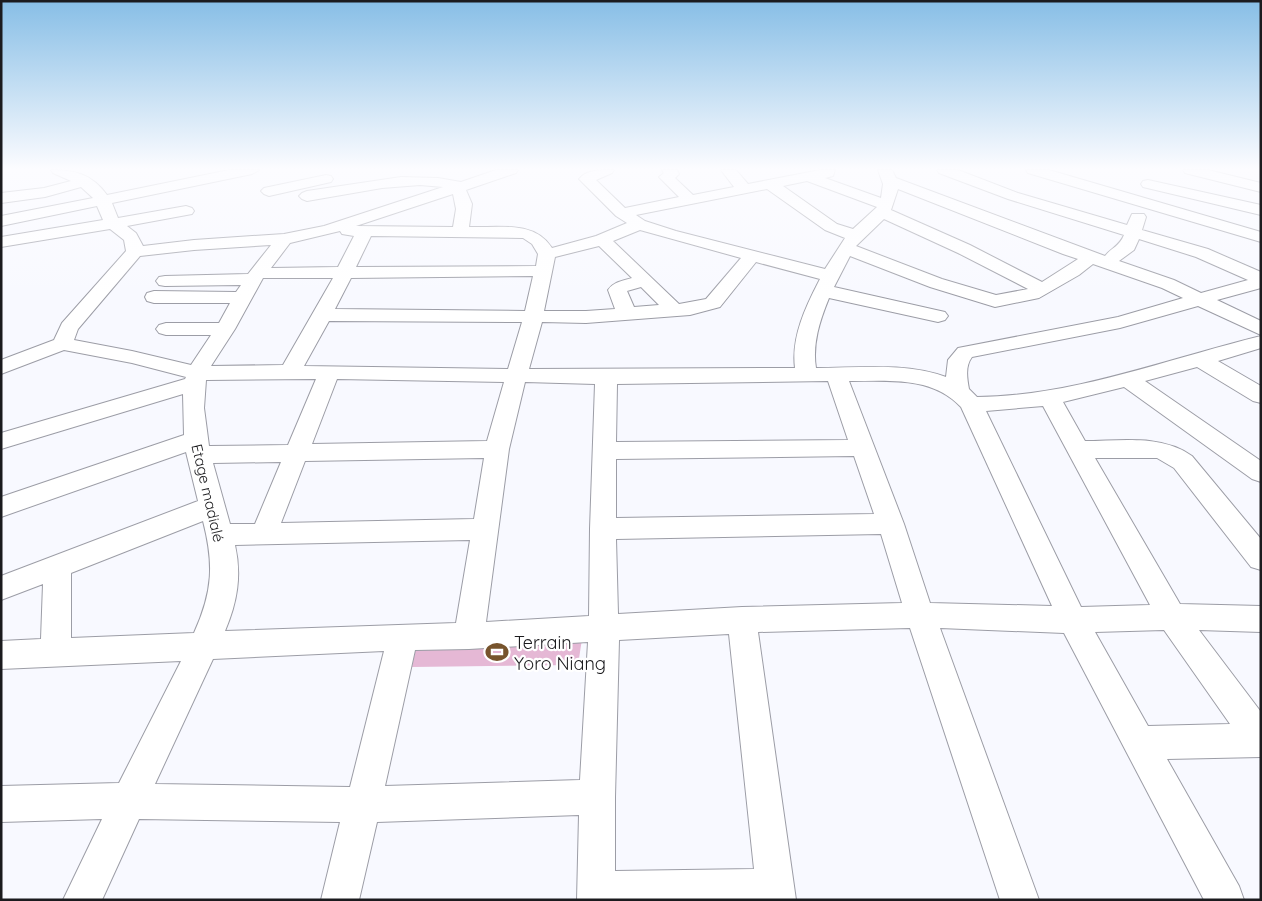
<svg xmlns="http://www.w3.org/2000/svg" width="1262" height="901" font-family="Quicksand,sans-serif">
<rect width="100%" height="100%" fill="#f8f9ff"/>
<path fill="#e5b8d5" d="M418,637l164,2 -4,26 -166,2z"/>
<g fill="none" stroke-linecap="round" stroke-linejoin="round">
<defs>
<g id="minor">
<path d="M51,170c24,0 41,4 56,25l122,-25h30l-7,4 -140,29 6,15 68,-12 6,2 2,3 -2,3 -65,12 9,7 7,13 51,-6 90,-6 40,-8 119,-39 -23,-2 -38,3 -75,13 -5,-2 -3,-3 3,-3 5,-2 94,-14 37,1 23,4 35,-12h22l-2,3 -50,17 6,14 -3,23c29,1 65,-7 83,21l44,-12 31,-13 -11,-7 -37,-37c8,-10 23,-9 35,-9l-2,3 -16,7 29,28 54,-11 -20,-20 5,-4 -2,-3h15l2,4 -4,4 18,17 41,-8 -13,-17h15l12,14 72,-14h15l-2,6 -8,2 56,20 2,-14 -5,-14h14l4,8 209,78c7,-9 14,-9 19,-21l-116,-36 -69,-26 -2,-3h21l60,23 109,32 5,-11h12l2,3 -4,13 66,19 53,23v16l-44,12 44,21v14l-63,-29 -78,22 -148,29c-7,9 -5,21 -3,32l8,8c97,-1 190,-38 284,-61v12l-43,13 43,25v17l-8,-2 -56,-34 -52,14 116,80v21l-9,-3 -128,-92 -61,15 22,39c35,0 77,-7 107,15l69,83v31l-10,-3 -77,-99 -17,-10h-62l85,146 81,2v26l-62,-2 62,82v45l-94,2 72,127 5,14h-40l-140,-267 -124,-5 99,272h-39l-90,-272 -152,4 38,268h-219l2,-85 -202,7 -18,78h-38l19,-78 -201,-3 -37,81h-39l39,-81 -101,3v-36l118,-3 62,-122 -180,8v-28l40,-2 2,-55 -42,16v-24l197,-75 -12,-49 -185,65v-20l183,-62 -1,-41 -182,55v-16l184,-54 1,-2 -54,-14 -68,-13 -63,24v-14l53,-20 8,-17 64,-72 -2,-11 -14,-11 -109,18v-10l102,-17 -6,-14 -96,20v-10l92,-18 -12,-11 -36,10 -44,6v-10l43,-5 27,-7 -18,-8zM807,181l70,26 -24,22 -16,-5 -54,-38zM767,189l58,41 20,8 -20,31 -149,-38 -31,-10 -9,-6zM898,189l165,65 15,5 -36,23 -72,-37 -79,-35zM453,194l3,15 -3,18 -97,-1zM884,219l74,34 70,36 -32,6 -54,-16 -86,-33zM640,230l101,28 -35,41 -27,5 -66,-63zM340,231l2,3 12,2 -16,31 -67,1 19,-25zM371,236l152,2 9,6 6,10 -2,12 -180,1zM1139,239l57,18 52,23 -47,13 -27,-13 -55,-19 15,-11zM271,245l-23,29 -83,2 -6,1 -3,4 3,4 6,1 76,-1 -5,7 -82,-1 -7,2 -2,4 2,4 7,2h76l-11,20h-53l-7,2 -3,4 3,4 7,2h45l-20,30 -59,-14 -58,-11 4,-11 62,-73 54,-6zM599,246l33,32c-10,3 -19,4 -24,12l7,19 -29,2h-42l11,-54zM850,256l80,31 65,20 44,-9 40,-23 14,-11 69,24 21,10 -65,19 -160,31 -10,12 -2,17c-41,-15 -87,-9 -130,-9 -4,-24 4,-48 13,-70l109,24 7,-2 3,-4 -3,-4 -111,-25zM756,262l64,17c-14,27 -29,58 -25,89l-266,1 13,-47 44,1 104,-8 30,-8zM533,276l-8,35 -190,-2 16,-31zM263,278h70l-50,87 -72,1 24,-37zM641,287l18,18 -25,2 -7,-16zM329,321l193,1 -14,47 -204,-3zM316,379l-28,66 -79,1 -5,-38 2,-28zM337,379l167,3 -17,59 -175,3zM828,381l20,59 -232,2 1,-58zM849,381c40,0 83,-5 112,26l91,199 -122,-3 -26,-79zM525,382l70,2 -5,145 -1,87 -103,6 23,-173zM1043,406l107,199 -69,2 -95,-196zM854,456l20,58 -258,4v-59zM484,458l-10,61 -193,4 24,-62zM281,462l-26,62h-25l-17,-61zM203,521c11,43 10,70 -9,112l-123,5v-65zM881,534l21,69 -160,4 -124,7 -2,-75zM470,540l-14,83 -231,8c12,-28 17,-55 10,-86zM1164,630l66,94 -82,2 -53,-94zM729,634l25,235 -139,2v-74l4,-157zM588,642l-8,138 -195,6 30,-136 54,-1zM384,651l-34,136 -195,-3 58,-125z"/>
<path d="M1026,170h23l212,62v10l-233,-69z"/>
<path d="M1183,170h25l53,13v9l-76,-19z"/>
<path d="M326,175l5,1 2,3 -2,3 -62,14 -5,-2 -3,-3 3,-3z"/>
<path d="M1148,180l113,25v10l-118,-28 -2,-3 2,-3z"/>
</g>
</defs>
<use href="#minor" stroke="#9c9da6" stroke-width="2"/>
<use href="#minor" fill="#fff" fill-rule="evenodd"/>
</g>
<linearGradient id="sky" x2="0" y2="1"><stop stop-color="#87bee6"/><stop offset="0.57" stop-color="#fcfcff"/><stop offset="1" stop-color="#fcfcff" stop-opacity="0"/></linearGradient>
<rect width="1262" height="296" fill="url(#sky)"/>
<defs>
<symbol id="stadium-bare" viewBox="-9 -9 18 18"><path d="M0-5a6.5 5 0 1 0 0 10a6.5 5 0 1 0 0-10ZM-3.5-1.8h7v3.6h-7Z" fill="#77542d" stroke="#fff" stroke-width="2.5" paint-order="stroke"/></symbol>
</defs>
<g fill-rule="evenodd">
<use href="#stadium-bare" x="481" y="636" width="32" height="32"/>
</g>
<g text-anchor="middle" dominant-baseline="central" stroke-width="4.5" stroke-linejoin="round" paint-order="stroke">
<g font-size="15" fill="#1b1b1e" stroke="#fff">
<text transform="translate(208 493) rotate(77)">Etage madialé</text>
</g>
<g font-size="18" fill="#1b1b1e" stroke="#fff" text-anchor="start">
<text x="514" y="642">Terrain<tspan x="514" dy="21">Yoro Niang</tspan></text>
</g>
</g>
<rect width="1262" height="901" fill="none" stroke="#1b1b1e" stroke-width="5"/>
</svg>
